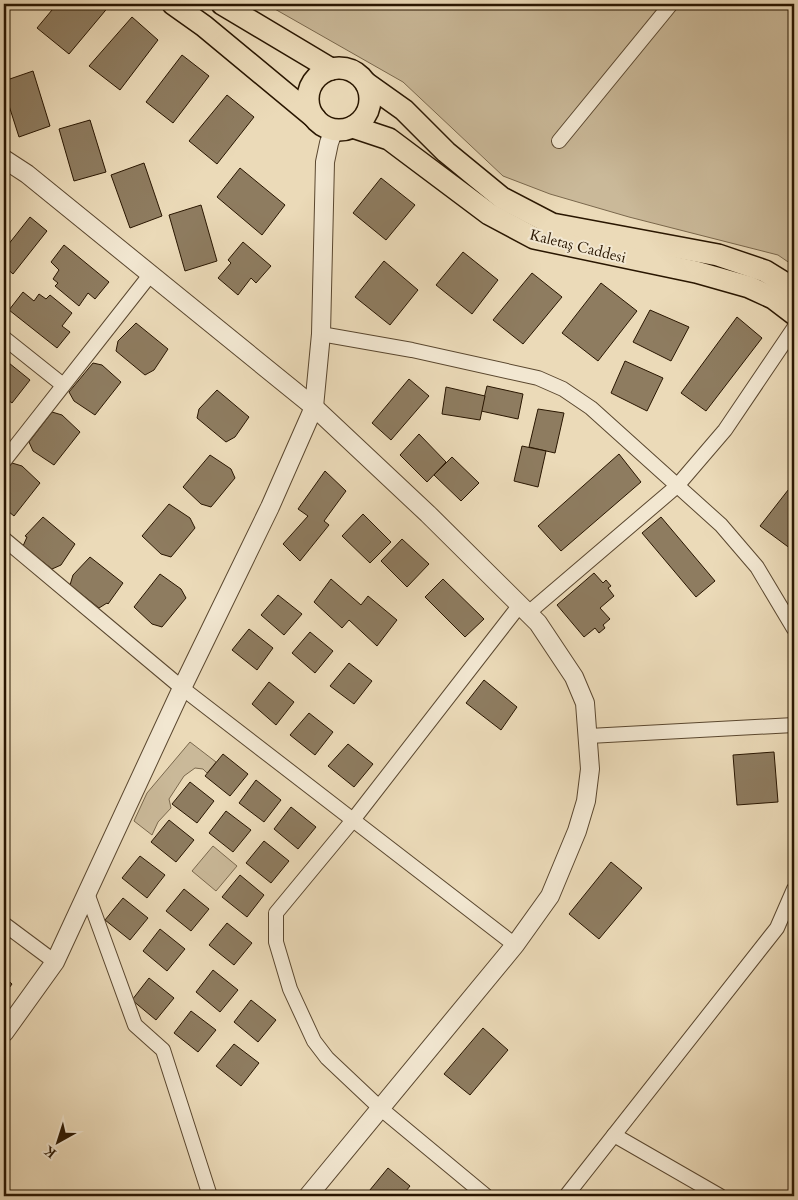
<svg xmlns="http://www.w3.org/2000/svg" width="798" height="1200" font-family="Cardo,serif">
<rect width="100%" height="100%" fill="#ebdab8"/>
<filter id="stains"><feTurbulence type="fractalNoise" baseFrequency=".004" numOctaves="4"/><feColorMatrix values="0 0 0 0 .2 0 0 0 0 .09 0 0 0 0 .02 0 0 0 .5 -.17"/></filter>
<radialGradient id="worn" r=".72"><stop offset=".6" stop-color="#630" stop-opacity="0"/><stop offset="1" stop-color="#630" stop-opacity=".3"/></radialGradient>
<g fill="#cab999" stroke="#7a684d">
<path d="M266,4h528v262l-16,-11 -149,-38 -79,-23 -47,-18 -100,-94z"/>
<path d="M190,742l26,20 -9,11 -4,-4 -8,-1 -11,8 -15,23 2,9 -13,14 -6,13 -18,-14 13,-28z"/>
<path d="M213,846l24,20 -21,25 -24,-20z"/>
</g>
<g fill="#8e7c60" stroke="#291601">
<path d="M4,4h9l-9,11z"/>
<path d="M57,4h51l2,1 -41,49 -32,-26z"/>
<path d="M132,17l26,23 -38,50 -31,-24z"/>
<path d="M182,55l27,21 -36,47 -27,-21z"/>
<path d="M33,71l17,55 -31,11 -15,-47v-9z"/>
<path d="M227,95l27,22 -37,47 -28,-23z"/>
<path d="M90,120l16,52 -32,9 -15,-52z"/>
<path d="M144,163l18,53 -32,12 -19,-53z"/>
<path d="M240,168l45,37 -23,30 -45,-38z"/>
<path d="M381,178l34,27 -29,35 -33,-27z"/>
<path d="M201,205l16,56 -32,10 -16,-56z"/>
<path d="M30,217l17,14 -34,43 -9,-8v-16z"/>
<path d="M243,242l28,24 -15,17 -5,-5 -13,17 -20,-17 13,-15 -3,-3z"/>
<path d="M64,245l45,37 -14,17 -7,-6 -9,13 -24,-20 3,-3 -5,-4 6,-9 -8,-8z"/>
<path d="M463,252l35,28 -26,34 -36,-29z"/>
<path d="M384,261l34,29 -28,35 -35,-28z"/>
<path d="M532,273l30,24 -39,47 -30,-24z"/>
<path d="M601,283l36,28 -39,50 -36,-28z"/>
<path d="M23,292l11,9 5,-7 7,5 4,-4 22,18 -10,13 8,6 -13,16 -48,-38z"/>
<path d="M650,310l39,17 -18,34 -38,-19z"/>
<path d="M737,317l25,21 -56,73 -25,-18z"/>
<path d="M136,323l32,26 -14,21 -9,5 -29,-24 2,-10z"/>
<path d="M4,359l26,21 -18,23 -8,-6z"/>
<path d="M625,361l38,17 -16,33 -36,-18z"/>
<path d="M93,363l9,2 19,17 -26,33 -21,-14 -5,-9z"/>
<path d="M409,379l20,17 -38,44 -19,-17z"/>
<path d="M487,386l36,8 -5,25 -37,-8z"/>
<path d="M446,387l39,9 -5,24 -38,-6z"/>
<path d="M217,390l32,27 -14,20 -9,5 -29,-24 2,-9z"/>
<path d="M538,409l26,4 -9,40 -26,-6z"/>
<path d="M52,412l10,3 18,17 -26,33 -21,-14 -4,-9z"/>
<path d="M419,434l27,28 -19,20 -27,-27z"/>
<path d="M522,446l24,5 -8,36 -24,-6z"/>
<path d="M619,454l22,28 -80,69 -23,-25z"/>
<path d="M210,455l21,14 4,9 -24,29 -10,-3 -18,-17z"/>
<path d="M452,457l27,26 -18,18 -27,-26z"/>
<path d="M12,463l10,3 18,17 -26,33 -10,-8v-35z"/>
<path d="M325,471l21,20 -22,30 5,4 -29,36 -17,-17 25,-28 -10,-7z"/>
<path d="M792,485l2,2v58l-3,4 -31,-23z"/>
<path d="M169,504l21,14 5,10 -24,29 -10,-3 -19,-18z"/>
<path d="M363,514l28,28 -21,21 -28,-27z"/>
<path d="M43,517l32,27 -14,21 -9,4 -29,-23 4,-9 -2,-1z"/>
<path d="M661,517l54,64 -19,16 -54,-64z"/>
<path d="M402,539l27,25 -22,23 -26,-26z"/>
<path d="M90,557l33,26 -15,21 -1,-1 -8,5 -29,-23 3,-10z"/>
<path d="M594,573l9,10 3,-3 5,6 -3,2 6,8 -14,12 10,11 -7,6 2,3 -6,5 -4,-5 -11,9 -27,-32z"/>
<path d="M160,574l21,15 5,9 -24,29 -10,-3 -18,-17z"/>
<path d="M331,579l30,26 7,-9 29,24 -20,26 -28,-26 -7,8 -28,-26z"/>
<path d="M443,579l41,40 -19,18 -40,-40z"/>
<path d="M278,595l24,19 -18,21 -23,-20z"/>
<path d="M249,629l24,19 -16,22 -25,-20z"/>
<path d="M310,632l23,19 -18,22 -23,-20z"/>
<path d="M349,663l23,18 -18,23 -24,-18z"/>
<path d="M484,680l33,27 -16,23 -35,-27z"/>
<path d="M269,682l25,20 -18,23 -24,-21z"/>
<path d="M309,713l24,19 -18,23 -25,-20z"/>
<path d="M348,744l25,20 -19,23 -26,-21z"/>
<path d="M774,752l4,50 -41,3 -4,-50z"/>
<path d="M223,754l25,20 -18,22 -25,-20z"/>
<path d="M256,780l25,20 -17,22 -25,-19z"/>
<path d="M190,782l24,19 -17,22 -25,-19z"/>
<path d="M291,807l25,20 -18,22 -24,-20z"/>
<path d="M226,811l25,19 -18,22 -24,-19z"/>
<path d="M169,820l25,20 -18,22 -25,-20z"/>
<path d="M264,841l25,20 -18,22 -25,-20z"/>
<path d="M140,856l25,19 -18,23 -25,-20z"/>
<path d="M611,862l31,26 -43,51 -30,-25z"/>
<path d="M240,875l24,20 -17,22 -25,-20z"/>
<path d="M184,889l25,20 -18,22 -25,-20z"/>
<path d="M123,898l25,20 -18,22 -25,-20z"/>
<path d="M227,923l25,20 -18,22 -25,-20z"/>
<path d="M160,929l25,20 -18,22 -24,-20z"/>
<path d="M213,970l25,20 -18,22 -24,-20z"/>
<path d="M4,977l8,7 -8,11z"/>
<path d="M149,978l25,20 -18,22 -24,-20z"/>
<path d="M251,1000l25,20 -18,22 -24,-20z"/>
<path d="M191,1011l25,19 -18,22 -24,-19z"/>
<path d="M483,1028l25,22 -38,45 -26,-21z"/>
<path d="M234,1044l25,19 -18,23 -25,-20z"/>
<path d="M388,1168l22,18 -8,10h-37z"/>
</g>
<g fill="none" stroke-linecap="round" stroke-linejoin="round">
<defs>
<g id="minor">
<path d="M559,141l112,-137"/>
<path d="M321,334l91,16 126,28 25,11 28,19 130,117 36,42 37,62"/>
<path d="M4,338l59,47"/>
<path d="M4,461l146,-186"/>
<path d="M4,539l178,149 171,132 166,-214"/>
<path d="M527,614l150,-128 48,-56 69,-102"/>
<path d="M589,736l205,-11"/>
<path d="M87,893l48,132 28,25 47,146"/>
<path d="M4,924l51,38"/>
<path d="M614,1135l106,61"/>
<path d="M486,1196l-106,-88 -53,-50 -13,-17 -24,-52 -14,-47v-29l77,-93 162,125"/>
<path d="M566,1196l211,-268 17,-39"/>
</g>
<g id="tertiary">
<path d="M4,159l23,15 287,233 114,107 110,109 36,54 11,26 5,66 -4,32 -9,30 -27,65 -35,49 -207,251"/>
<path d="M4,1033l51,-71 127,-274 88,-181 44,-100 7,-73 4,-172 4,-19 5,-14"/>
</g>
<g id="primary">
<path d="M173,4l31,22 111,92"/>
<path d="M222,4l109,65"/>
<circle cx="339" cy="99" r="31"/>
<path d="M366,83l38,27 42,42 56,46 50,26 166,31 47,16 29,18"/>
<path d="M353,127l36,12 100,75 45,24 162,34 53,15 24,11 21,16"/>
</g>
</defs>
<use href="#minor" stroke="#5a472f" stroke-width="16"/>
<use href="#tertiary" stroke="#5a472f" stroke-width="20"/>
<use href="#primary" stroke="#291601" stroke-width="24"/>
<use href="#minor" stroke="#f2e7d1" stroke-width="14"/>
<use href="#tertiary" stroke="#f2e7d1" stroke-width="18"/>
<use href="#primary" stroke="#ebdab8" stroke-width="21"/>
</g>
<g text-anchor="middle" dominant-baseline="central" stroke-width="4" stroke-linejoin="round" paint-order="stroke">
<g font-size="15" fill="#291601" stroke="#f2e7d1">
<text transform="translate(578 246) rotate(14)">Kaletaş Caddesi</text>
</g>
</g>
<rect width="798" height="1200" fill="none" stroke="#ebdab8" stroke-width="20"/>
<rect x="5" y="5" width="788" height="1190" fill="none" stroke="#291601" stroke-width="2.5"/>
<rect x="10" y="10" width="778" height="1180" fill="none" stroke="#291601"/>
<g transform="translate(58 1142) rotate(219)" stroke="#f2e7d1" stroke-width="4" paint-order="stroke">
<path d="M0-4L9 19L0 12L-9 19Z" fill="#291601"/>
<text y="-8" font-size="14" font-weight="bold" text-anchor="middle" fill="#291601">K</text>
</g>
<rect width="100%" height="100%" filter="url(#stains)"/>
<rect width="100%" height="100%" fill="url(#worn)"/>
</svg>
